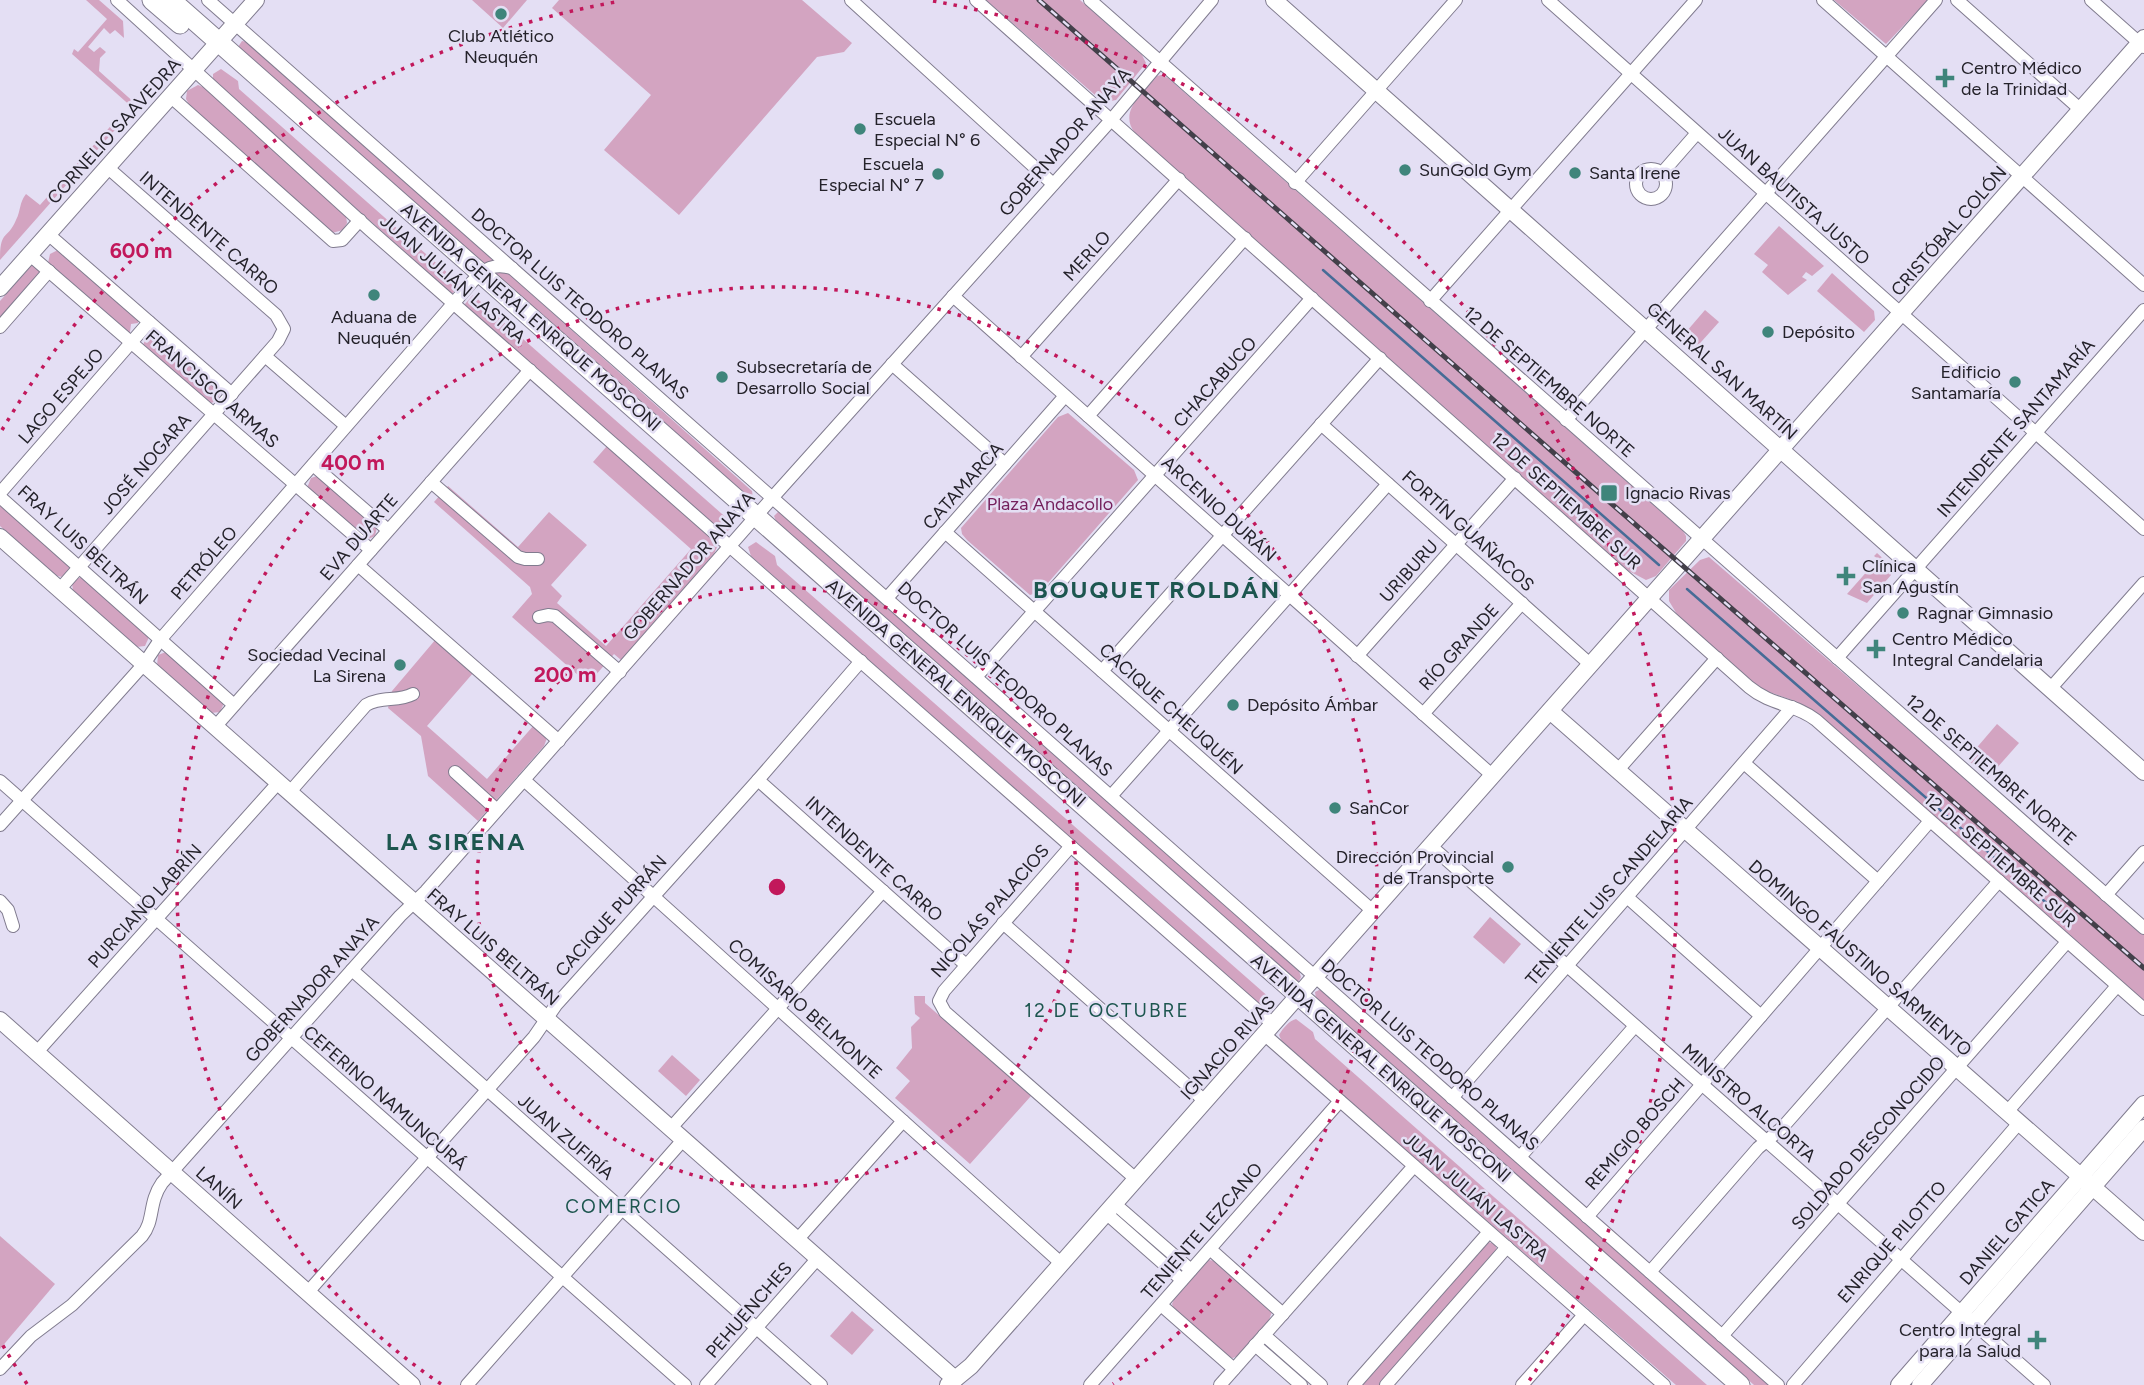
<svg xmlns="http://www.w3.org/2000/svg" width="2144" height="1385" font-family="Figtree,sans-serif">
<rect width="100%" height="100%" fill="#e4dff4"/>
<g fill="#d3a4c1">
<path d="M86,0h13l24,21 1,17 -9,-8 -5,4 -6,-6 -16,19 6,5 6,-5 6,5 -6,6 -1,13 38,34 -3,4 -62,-55 2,-5 4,3 29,-33z"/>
<path d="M472,0h55l-24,28z"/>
<path d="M559,0h243l50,43 -8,9 -27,5 -138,158 -75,-65 47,-55 -99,-87z"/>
<path d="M986,0h94l62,55 4,8 -30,37 -10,2 -11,-7z"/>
<path d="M1834,0h94l-42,44z"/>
<path d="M242,41l5,1 247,219 -11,4 -245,-218z"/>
<path d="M221,69l17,12 1,8 221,195 -8,10 -236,-211 -3,-4v-5z"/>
<path d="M1161,75l7,3 515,453 3,5v5l-30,35 -10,4 -19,-10 -492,-437c-17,-22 8,-40 22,-57z"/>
<path d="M198,85l7,3 141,128 1,7 -4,7 -11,3 -142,-127 -4,-7 1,-8z"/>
<path d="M117,119l4,4 -121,137c0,-31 7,-19 16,-40 5,-10 3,-17 10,-26l14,11z"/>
<path d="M1779,226l45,40 -12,10 -6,-4 -4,5 5,3 -19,15 -26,-23 6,-7 -14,-11z"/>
<path d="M58,250l80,69v4l-7,1 -1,8h-3l-79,-69 2,-9z"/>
<path d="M35,265l6,6 -41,50v-20l31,-35z"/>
<path d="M502,268l250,223 1,7 -3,2 -258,-227z"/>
<path d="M1832,273l42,38 1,9 -11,12 -47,-41z"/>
<path d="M473,295l257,226 1,8 -6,3 -6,-3 -255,-224z"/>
<path d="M1705,310l14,12 -26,29 -13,-12z"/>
<path d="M153,333l68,58 -4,10 -6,2 -68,-58 4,-9z"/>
<path d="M1068,413l66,57 4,10 -98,112 -10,3 -63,-55 -5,-6 -1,-6 97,-111z"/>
<path d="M607,446l106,94 4,7 -3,7 -93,106 -7,-6 -26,30 -76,-67 20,-23 -2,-7 -96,-85 14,-16 70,61 31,-35 38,33 -36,40 11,11 -5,7 49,43 85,-97 -98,-87z"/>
<path d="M317,476l60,51 -2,9 -9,4 -59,-52 4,-10z"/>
<path d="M0,502l70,64 -4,9 -4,2 -8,-2 -54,-49z"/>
<path d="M778,512l5,1 516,458 2,6 -2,4 -5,1 -20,-21 -498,-440 -2,-5z"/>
<path d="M756,542l19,14 2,9 494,434 3,4 -2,6 -6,2 -4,-2 -511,-453 -3,-9z"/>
<path d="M1877,553l14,13v9l-24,28 -20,-9 31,-35 -4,-3z"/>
<path d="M1709,557l435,376v69l-330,-290c-17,-13 -38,-16 -56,-25l-80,-71 -9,-15v-11l31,-30z"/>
<path d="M82,577l67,60 -4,9 -9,1 -63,-56 -1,-8 4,-4z"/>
<path d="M436,639l38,33 -47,54 60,53 47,-54 13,13 -3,8 -66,75 -50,-45 -7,-40 -33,-28 4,-17z"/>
<path d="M166,652l58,51 -4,9 -9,1 -54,-47 1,-11z"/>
<path d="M1997,724l22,19 -31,35 -21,-19z"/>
<path d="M1490,917l31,27 -17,20 -31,-27z"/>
<path d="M1321,989l450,396h-17l-438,-386 -1,-7z"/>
<path d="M914,996h11v7l106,93 -61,68 -75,-66 15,-17 -14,-13 16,-20 -1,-21 9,-9 -5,-4z"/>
<path d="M1296,1019l17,13 2,7 392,346h-31l-393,-341 -4,-9c4,-7 10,-14 17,-16z"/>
<path d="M672,1055l28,25 -14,16 -28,-25z"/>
<path d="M0,1236l55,48 -55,65z"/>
<path d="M1488,1242l7,2 2,7 -117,134h-20z"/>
<path d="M1209,1260l6,1 57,51 -3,8 -30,35 -6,3 -5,-1 -54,-48 -2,-5 3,-7z"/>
<path d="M852,1311l22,19 -22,25 -22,-19z"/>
</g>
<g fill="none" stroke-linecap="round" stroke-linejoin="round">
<g stroke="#476c97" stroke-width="2.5">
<path d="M1323,270l336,295"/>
<path d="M1687,589l371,324"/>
</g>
<defs>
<g id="minor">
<path d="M117,0l253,230 904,795"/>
<path d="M208,0l1570,1385"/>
<path d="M851,0l202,184"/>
<path d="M976,0l773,687c23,19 45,16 67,33l328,289"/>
<path d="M1090,0l1054,928"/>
<path d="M1548,0l596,529"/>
<path d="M1823,0l321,285"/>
<path d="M1957,0l124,110"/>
<path d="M2091,0l53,47"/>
<path d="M170,96l163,145 9,-1 18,-20"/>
<circle cx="1651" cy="184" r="15"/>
<path d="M1662,173l35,-40"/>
<path d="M1295,183l161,-183"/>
<path d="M48,234l184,160"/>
<path d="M30,255l341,295"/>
<path d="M953,296l540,480"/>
<path d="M1430,301l266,-301"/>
<path d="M0,327l49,-56"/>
<path d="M265,356l81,70"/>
<path d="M1021,357l158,-178"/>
<path d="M892,364l113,100"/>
<path d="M1088,416l157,-178"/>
<path d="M1566,420l370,-420"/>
<path d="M1321,424l270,241"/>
<path d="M313,465l75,65"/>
<path d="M431,482l87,75 7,2h13"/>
<path d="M0,493l149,-171"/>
<path d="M0,497l234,208"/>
<path d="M945,532l429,380"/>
<path d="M358,565l201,176"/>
<path d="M59,590l219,-249 6,-12 -8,-14 -169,-148"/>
<path d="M887,598l178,-202"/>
<path d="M539,617l9,-2 7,1 65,56"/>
<path d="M1357,656l158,-178"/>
<path d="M1837,658l307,-348"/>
<path d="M1102,671l278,-313"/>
<path d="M976,677l336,-379"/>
<path d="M2050,689l94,-106"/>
<path d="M1423,714l99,-111"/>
<path d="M215,727l315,-357"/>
<path d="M1744,763l134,118"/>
<path d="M1617,771l100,-113"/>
<path d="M455,772l42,38"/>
<path d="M524,780l538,484"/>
<path d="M758,780l208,185"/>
<path d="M0,781l685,604"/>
<path d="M289,793l77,-88c15,-9 32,-3 47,-11"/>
<path d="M1111,796l277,-312"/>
<path d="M0,825l144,-161 16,-24 312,-358c13,-14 22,-19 40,-14"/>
<path d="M1071,846l-127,145 -5,10 6,11 192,168"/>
<path d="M1432,847l612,538"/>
<path d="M2106,895l38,-43"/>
<path d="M1627,897l134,119"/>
<path d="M0,901l8,9 5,16"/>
<path d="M1003,923l203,179"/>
<path d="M352,970l469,415"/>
<path d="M1265,1035l399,350"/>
<path d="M37,1052l241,-269"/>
<path d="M1452,1098l340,-391"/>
<path d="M2007,1112l110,-126"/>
<path d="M670,1129l213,-238"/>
<path d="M1520,1157l115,-131"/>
<path d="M1115,1204l76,66"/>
<path d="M1107,1214l75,66"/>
<path d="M1587,1217l343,-396"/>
<path d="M797,1240l106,-119"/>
<path d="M1210,1249l73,65"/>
<path d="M1650,1272l108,-124 24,-20 217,-247"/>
<path d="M308,1292l226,-255 22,-32 202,-225 103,-119"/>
<path d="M1161,1305l73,64"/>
<path d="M1264,1335l57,50"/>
<path d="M1722,1336l345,-394"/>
<path d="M1255,1345l46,40"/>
<path d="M0,1369l31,-33 41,-31 70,-69c13,-16 6,-33 20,-53l238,-267 26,-25 347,-394 339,-378 100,-119"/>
<path d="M467,1385l216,-245"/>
<path d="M706,1385l112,-127"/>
<path d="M1090,1385l250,-284"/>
<path d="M1220,1385l194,-219"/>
<path d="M1354,1385l135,-153"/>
<path d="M1386,1385l121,-138"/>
<path d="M1522,1385l62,-70"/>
<path d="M1793,1385l226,-262"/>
</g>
<g id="major">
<path d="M1274,0l870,772"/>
<path d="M0,288l256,-288"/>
<path d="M0,537l955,842"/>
<path d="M1550,711l594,521"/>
<path d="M0,1020l412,365"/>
<path d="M948,1385l23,-19 1173,-1328"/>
<path d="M1899,1385l245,-281"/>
<path d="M1920,1385l224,-257"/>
</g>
<g id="highway">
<path d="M152,0l28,24"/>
<path d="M171,0l1569,1385"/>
</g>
</defs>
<use href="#minor" stroke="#817c8f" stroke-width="14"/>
<use href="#major" stroke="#817c8f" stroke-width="18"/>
<use href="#highway" stroke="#817c8f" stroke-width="21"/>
<use href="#minor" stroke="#fff" stroke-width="12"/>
<use href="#major" stroke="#fff" stroke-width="16"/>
<use href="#highway" stroke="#fff" stroke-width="19"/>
<defs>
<path id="rail" d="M1039,0l566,498 539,470"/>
</defs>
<use href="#rail" stroke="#43404a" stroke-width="5"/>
<use href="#rail" stroke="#e4dff4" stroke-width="2.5" stroke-dasharray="8" stroke-linecap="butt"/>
</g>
<g fill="none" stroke="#c2185b" stroke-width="3.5" stroke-dasharray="3.5 7">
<circle cx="777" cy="887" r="300"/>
<path d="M441 1384A600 600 0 1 1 1113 1384"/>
<path d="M27 1384A900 900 0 0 1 2 1344M2 430A900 900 0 0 1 621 1M933 1A900 900 0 0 1 1527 1384"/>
</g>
<g fill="#3f857b" stroke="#e4dff4" stroke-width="2.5">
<circle cx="501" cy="14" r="7"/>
<path d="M1941.5 67.5h7v7h7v7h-7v7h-7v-7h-7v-7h7z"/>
<circle cx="860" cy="129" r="7"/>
<circle cx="1405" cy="170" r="7"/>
<circle cx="1575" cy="173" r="7"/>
<circle cx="938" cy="174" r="7"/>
<circle cx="374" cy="295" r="7"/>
<circle cx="1768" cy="332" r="7"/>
<circle cx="722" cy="377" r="7"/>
<circle cx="2015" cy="382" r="7"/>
<rect x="1600" y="484" width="18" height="18" rx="3.5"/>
<path d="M1842.5 565.5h7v7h7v7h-7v7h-7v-7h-7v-7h7z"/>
<circle cx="1903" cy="613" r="7"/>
<path d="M1872.5 638.5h7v7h7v7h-7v7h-7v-7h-7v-7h7z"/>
<circle cx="400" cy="665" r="7"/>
<circle cx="1233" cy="705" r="7"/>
<circle cx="1335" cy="808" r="7"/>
<circle cx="1508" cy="867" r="7"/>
<path d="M2033.5 1329.5h7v7h7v7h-7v7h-7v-7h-7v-7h7z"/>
</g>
<g text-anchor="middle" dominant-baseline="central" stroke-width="5" stroke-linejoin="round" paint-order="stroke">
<g font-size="18" fill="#24222a" stroke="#e4dff4" text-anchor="start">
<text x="501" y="36" text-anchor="middle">Club Atlético<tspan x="501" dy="21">Neuquén</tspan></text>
<text x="1961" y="68">Centro Médico<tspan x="1961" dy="21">de la Trinidad</tspan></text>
<text x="874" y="119">Escuela<tspan x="874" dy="21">Especial N° 6</tspan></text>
<text x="924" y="164" text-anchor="end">Escuela<tspan x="924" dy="21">Especial N° 7</tspan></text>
<text x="1419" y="170">SunGold Gym</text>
<text x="1589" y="173">Santa Irene</text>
<text x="374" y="317" text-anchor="middle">Aduana de<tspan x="374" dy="21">Neuquén</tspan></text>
<text x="1782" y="332">Depósito</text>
<text x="736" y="367">Subsecretaría de<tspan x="736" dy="21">Desarrollo Social</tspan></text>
<text x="2001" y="372" text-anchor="end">Edificio<tspan x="2001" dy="21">Santamaría</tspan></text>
<text x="1625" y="493">Ignacio Rivas</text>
<text x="1862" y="566">Clínica<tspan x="1862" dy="21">San Agustín</tspan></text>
<text x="1917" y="613">Ragnar Gimnasio</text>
<text x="1892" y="639">Centro Médico<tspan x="1892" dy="21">Integral Candelaria</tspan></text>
<text x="386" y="655" text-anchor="end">Sociedad Vecinal<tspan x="386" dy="21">La Sirena</tspan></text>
<text x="1247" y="705">Depósito Ámbar</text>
<text x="1349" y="808">SanCor</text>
<text x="1494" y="857" text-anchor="end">Dirección Provincial<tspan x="1494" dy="21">de Transporte</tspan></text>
<text x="2021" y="1330" text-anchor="end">Centro Integral<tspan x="2021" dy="21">para la Salud</tspan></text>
</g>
<g font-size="18" fill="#24222a" stroke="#e4dff4">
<text transform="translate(114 131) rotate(-48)">CORNELIO SAAVEDRA</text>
<text transform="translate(1065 142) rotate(-49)">GOBERNADOR ANAYA</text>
<text transform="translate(1794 196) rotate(42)">JUAN BAUTISTA JUSTO</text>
<text transform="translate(1949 231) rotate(-49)">CRISTÓBAL COLÓN</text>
<text transform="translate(209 233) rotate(41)">INTENDENTE CARRO</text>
<text transform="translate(1087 256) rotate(-48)">MERLO</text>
<text transform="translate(453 279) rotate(41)">JUAN JULIÁN LASTRA</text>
<text transform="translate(580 304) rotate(41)">DOCTOR LUIS TEODORO PLANAS</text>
<text transform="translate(531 317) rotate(41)">AVENIDA GENERAL ENRIQUE MOSCONI</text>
<text transform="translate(1722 371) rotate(42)">GENERAL SAN MARTÍN</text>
<text transform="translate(1215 382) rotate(-48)">CHACABUCO</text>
<text transform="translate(1549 382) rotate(41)">12 DE SEPTIEMBRE NORTE</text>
<text transform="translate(212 389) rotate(41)">FRANCISCO ARMAS</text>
<text transform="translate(61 396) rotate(-49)">LAGO ESPEJO</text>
<text transform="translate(2016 428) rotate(-49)">INTENDENTE SANTAMARÍA</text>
<text transform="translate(146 464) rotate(-49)">JOSÉ NOGARA</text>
<text transform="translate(963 486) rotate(-48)">CATAMARCA</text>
<text transform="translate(1566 501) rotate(42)">12 DE SEPTIEMBRE SUR</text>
<text transform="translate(1219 509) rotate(42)">ARCENIO DURÁN</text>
<text transform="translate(1468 531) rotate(42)">FORTÍN GUAÑACOS</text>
<text transform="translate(359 537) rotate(-49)">EVA DUARTE</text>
<text transform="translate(83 545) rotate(42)">FRAY LUIS BELTRÁN</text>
<text transform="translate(204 563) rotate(-49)">PETRÓLEO</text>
<text transform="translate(689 566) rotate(-49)">GOBERNADOR ANAYA</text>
<text transform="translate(1409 571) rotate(-48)">URIBURU</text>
<text transform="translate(1459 647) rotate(-48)">RÍO GRANDE</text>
<text transform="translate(1005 679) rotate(42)">DOCTOR LUIS TEODORO PLANAS</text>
<text transform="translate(956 693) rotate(41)">AVENIDA GENERAL ENRIQUE MOSCONI</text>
<text transform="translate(1171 709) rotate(42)">CACIQUE CHEUQUÉN</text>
<text transform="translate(1991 770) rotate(41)">12 DE SEPTIEMBRE NORTE</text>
<text transform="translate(874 859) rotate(42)">INTENDENTE CARRO</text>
<text transform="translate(2000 860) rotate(41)">12 DE SEPTIEMBRE SUR</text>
<text transform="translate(1609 891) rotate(-49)">TENIENTE LUIS CANDELARIA</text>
<text transform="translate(145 906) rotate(-48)">PURCIANO LABRÍN</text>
<text transform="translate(990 911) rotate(-49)">NICOLÁS PALACIOS</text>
<text transform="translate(611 916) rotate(-48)">CACIQUE PURRÁN</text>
<text transform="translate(493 947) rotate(41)">FRAY LUIS BELTRÁN</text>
<text transform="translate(1860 958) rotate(41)">DOMINGO FAUSTINO SARMIENTO</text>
<text transform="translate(312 989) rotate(-48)">GOBERNADOR ANAYA</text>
<text transform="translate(805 1009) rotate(42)">COMISARIO BELMONTE</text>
<text transform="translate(1228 1048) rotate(-48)">IGNACIO RIVAS</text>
<text transform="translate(1430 1055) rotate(41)">DOCTOR LUIS TEODORO PLANAS</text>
<text transform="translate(1381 1068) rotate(41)">AVENIDA GENERAL ENRIQUE MOSCONI</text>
<text transform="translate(385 1098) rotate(41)">CEFERINO NAMUNCURÁ</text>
<text transform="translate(1749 1103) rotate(41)">MINISTRO ALCORTA</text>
<text transform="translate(1635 1134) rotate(-49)">REMIGIO BOSCH</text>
<text transform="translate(566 1137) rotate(41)">JUAN ZUFIRÍA</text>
<text transform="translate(1868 1143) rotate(-49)">SOLDADO DESCONOCIDO</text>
<text transform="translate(219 1188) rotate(41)">LANÍN</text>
<text transform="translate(1476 1197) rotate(41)">JUAN JULIÁN LASTRA</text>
<text transform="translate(1202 1231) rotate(-49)">TENIENTE LEZCANO</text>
<text transform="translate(2007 1232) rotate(-49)">DANIEL GATICA</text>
<text transform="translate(1892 1242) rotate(-49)">ENRIQUE PILOTTO</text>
<text transform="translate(749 1310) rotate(-49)">PEHUENCHES</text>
</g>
<g font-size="18" fill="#75215d" stroke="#e4dff4">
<text x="1050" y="504">Plaza Andacollo</text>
</g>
<g font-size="19" letter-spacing="2" fill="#1d564f" stroke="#e4dff4">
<text x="1107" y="1010">12 DE OCTUBRE</text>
<text x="624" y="1206">COMERCIO</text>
</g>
<g font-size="24" font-weight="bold" letter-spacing="2" fill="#1d564f" stroke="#e4dff4">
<text x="1157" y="589">BOUQUET ROLDÁN</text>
<text x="456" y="841">LA SIRENA</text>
</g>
</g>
<circle cx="777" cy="887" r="10" fill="#c2185b" stroke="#e4dff4" stroke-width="3.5"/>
<g font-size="21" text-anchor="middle" font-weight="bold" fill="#c2185b" stroke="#e4dff4" stroke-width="5" stroke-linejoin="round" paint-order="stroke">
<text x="141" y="258">600 m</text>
<text x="353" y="470">400 m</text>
<text x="565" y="682">200 m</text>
</g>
</svg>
